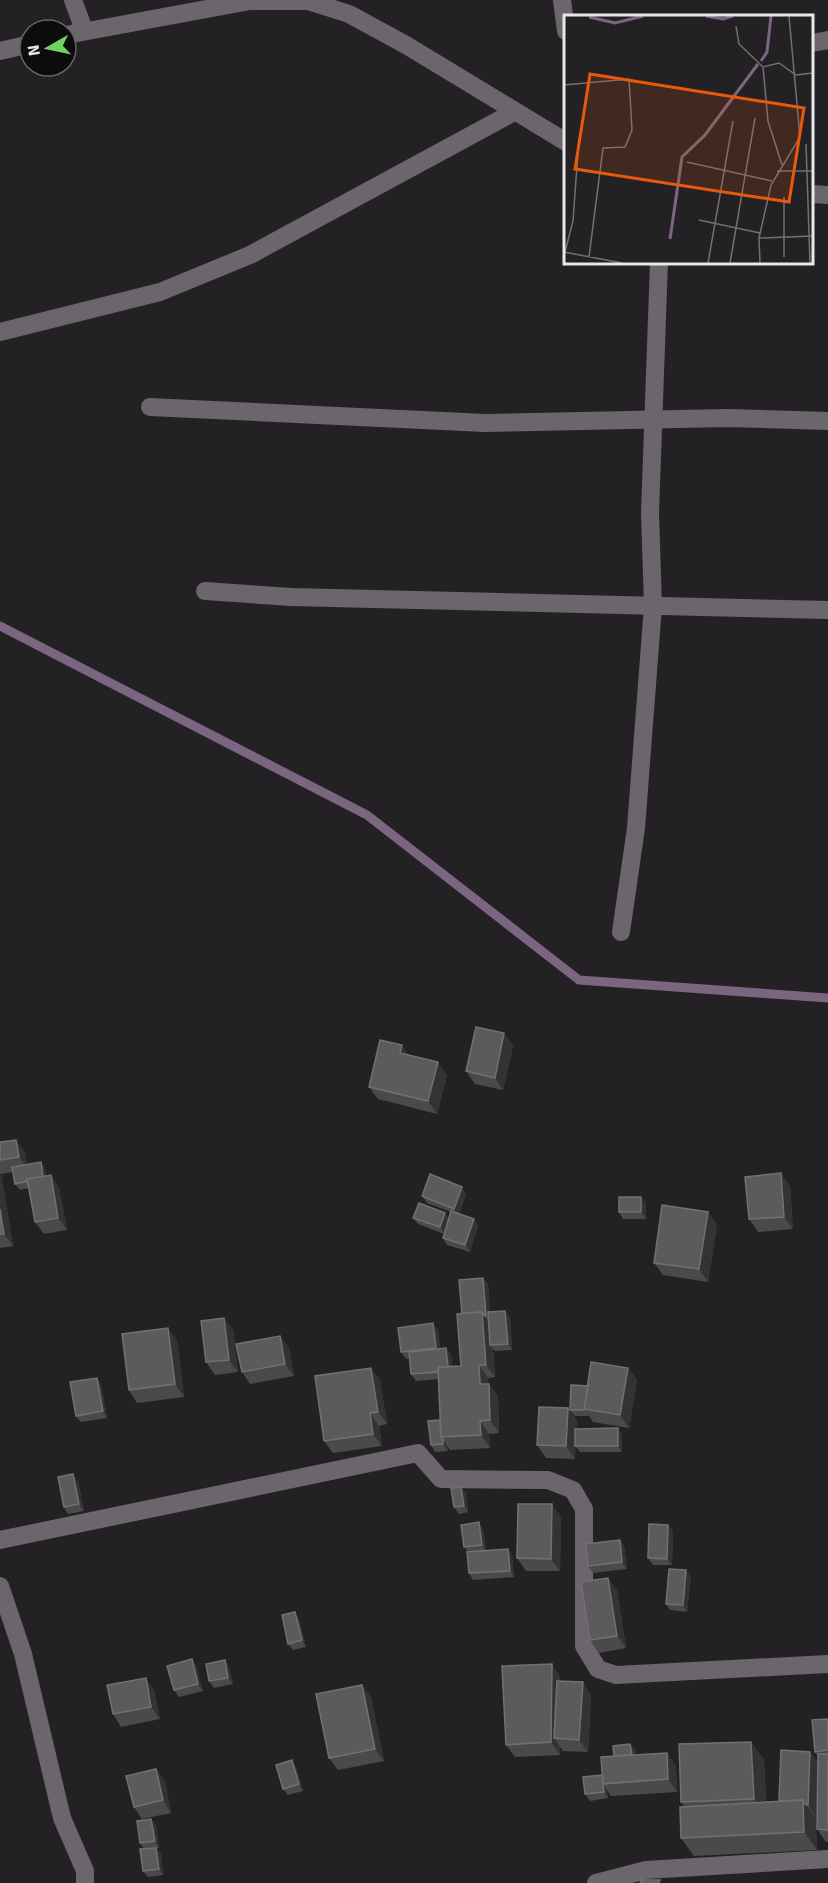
<svg xmlns="http://www.w3.org/2000/svg" width="828" height="1883" font-family="Signika,sans-serif">
<rect width="100%" height="100%" fill="#242125"/>
<g fill="none" stroke-linecap="round" stroke-linejoin="round">
<path stroke="#7b6581" stroke-width="9" d="M0,626l367,189 212,165 249,18"/>
<g stroke="#6a666b" stroke-width="18">
<path d="M73,0l11,30"/>
<path d="M562,0l4,31"/>
<path d="M812,43l16,-3"/>
<path d="M0,332l160,-40 90,-37 264,-143"/>
<path d="M150,407l335,16 242,-5 101,3"/>
<path d="M205,591l86,6 537,13"/>
<path d="M621,932l15,-104 17,-222 -3,-93 9,-251"/>
<path d="M0,1540l418,-87 23,26 107,1 25,10 11,19v137l14,23 18,6 212,-11"/>
<path d="M0,1586l23,68 39,164 23,53v12"/>
<path d="M596,1883l50,-13 182,-11"/>
</g>
<g stroke="#6a666b" stroke-width="18">
<path d="M66,35l184,-34h58l41,13 57,31 160,97"/>
<path d="M0,51l30,-7"/>
<path d="M812,194l16,1"/>
</g>
</g>
<g fill="#4c494c">
<path d="M504,1033l9,13 -10,44 -28,-6 -9,-13z"/>
<path d="M409,1055l38,20 -10,39 -59,-15 -9,-12z"/>
<path d="M0,1142l25,10 2,12 14,-2 4,7 1,7 5,-1 8,13 8,42 -23,4 -9,-12 -6,-34 -9,2 -5,-6 -2,-12 -12,2 12,72 -13,2z"/>
<path d="M790,1186l3,43 -35,3 -9,-13z"/>
<path d="M466,1194l-7,20 19,11 -8,27 -23,-7 -4,-7 1,-4 -26,-10 -5,-6 32,-5 4,6 2,-7 -24,-9 -5,-7z"/>
<path d="M646,1203v16h-23l-4,-7z"/>
<path d="M708,1212l9,13 -9,57 -45,-7 -9,-12z"/>
<path d="M483,1278l5,6 2,28 15,-1 5,6 2,33 -17,1 -2,-2 2,28 -7,1v6l10,12 1,37 -10,1 1,14 -40,2 -3,-4 1,5 -13,1 -4,-7 9,-25 -1,-41 -23,2 -5,-7 -1,-16 -4,1 -5,-7 37,-22 2,19 6,-1 5,7 1,12 9,-1 1,-52z"/>
<path d="M224,1318l9,12 5,42 -23,3 -9,-13z"/>
<path d="M280,1336l9,12 5,28 -44,8 -8,-12z"/>
<path d="M177,1340l7,57 -47,6 -8,-13z"/>
<path d="M628,1368l9,12 -8,48 -36,-6 -4,-6h-14l-5,-6 18,-24z"/>
<path d="M97,1378l4,6 6,34 -26,4 -5,-6z"/>
<path d="M380,1380l7,44 -8,2 3,20 -49,7 -9,-12z"/>
<path d="M568,1408l9,13 -1,8 46,6v17h-42l-5,-6v13l-29,-1 -9,-13z"/>
<path d="M78,1481l6,30 -16,3 -4,-7z"/>
<path d="M461,1487l5,6 2,19 -9,2 -5,-7z"/>
<path d="M561,1517l-1,54h-34l-9,-13z"/>
<path d="M668,1525l5,6 -1,34h-19l-5,-7z"/>
<path d="M483,1529l3,22 26,4 2,22 -41,3 -4,-7 -1,-21 -4,-5z"/>
<path d="M620,1540l4,6 3,23 -34,4 -5,-7z"/>
<path d="M691,1577l-4,35 -17,-2 -4,-6z"/>
<path d="M617,1590l9,58 -27,5 -9,-13z"/>
<path d="M299,1619l7,28 -13,3 -5,-6z"/>
<path d="M552,1664l8,13v4l31,14 -3,57 -25,-1 -3,-4v8l-45,2 -9,-12z"/>
<path d="M196,1666l7,25 -24,6 -5,-7z"/>
<path d="M229,1667l4,17 -19,4 -5,-7z"/>
<path d="M154,1690l6,29 -39,8 -8,-13z"/>
<path d="M371,1697l13,64 -46,9 -9,-12z"/>
<path d="M828,1719v123h-2l-9,-13 1,-50 -2,38h-1l2,33 -123,6 -13,-18 3,-32 -3,-4 70,-60 13,18 2,42 13,-1 31,-49 8,12v-7l-3,-5z"/>
<path d="M630,1744l5,6 1,5 31,-2 9,13 1,26 -66,4 -4,-6 1,8 -18,3 -5,-7 17,-19 12,-19z"/>
<path d="M296,1767l7,24 -15,4 -5,-6z"/>
<path d="M156,1769l9,13 6,31 -29,6 -8,-12z"/>
<path d="M151,1819l5,6 3,23h-3l5,6 2,21 -15,2 -5,-6 1,-22 -4,-6z"/>
</g>
<g fill="#353235">
<path d="M504,1033l9,13 -10,44 -8,-12z"/>
<path d="M402,1045l9,13 -11,-5z"/>
<path d="M438,1062l9,13 -10,39 -9,-13z"/>
<path d="M16,1140l9,12 3,17 -9,-12z"/>
<path d="M41,1162l4,7 3,16 -5,-6z"/>
<path d="M0,1173l1,1 12,72 -9,-12 -4,-25z"/>
<path d="M781,1173l9,13 3,43 -9,-12z"/>
<path d="M51,1175l8,13 8,42 -9,-12z"/>
<path d="M462,1187l4,7 -8,21 -4,-6z"/>
<path d="M641,1197l5,6v16l-5,-7z"/>
<path d="M708,1212l9,13 -9,57 -9,-13z"/>
<path d="M445,1213l4,6 -5,15 -4,-7z"/>
<path d="M474,1219l4,6 -8,27 -5,-7z"/>
<path d="M483,1278l5,6 3,38 -5,-6z"/>
<path d="M505,1311l5,6 2,33 -4,-6z"/>
<path d="M482,1312l9,13 -1,20 3,4 2,28 -9,-12z"/>
<path d="M224,1318l9,12 5,42 -9,-12z"/>
<path d="M433,1323l5,7 3,24 -5,-6z"/>
<path d="M168,1328l9,12 7,57 -9,-13z"/>
<path d="M280,1336l9,12 5,28 -9,-12z"/>
<path d="M446,1348l5,7 2,22 -5,-6z"/>
<path d="M479,1365l9,13 1,19 -9,-13z"/>
<path d="M371,1368l9,12 7,44 -9,-12z"/>
<path d="M628,1368l9,12 -8,48 -9,-13z"/>
<path d="M97,1378l4,6 6,34 -4,-7z"/>
<path d="M489,1384l9,12 1,37 -9,-13z"/>
<path d="M568,1408l9,13 -2,38 -9,-13z"/>
<path d="M370,1413l9,13 3,20 -9,-12z"/>
<path d="M480,1421l9,13 1,14 -9,-13z"/>
<path d="M618,1428l4,7v17l-4,-6z"/>
<path d="M443,1439l4,7 1,5 -5,-7z"/>
<path d="M73,1474l5,7 6,30 -5,-7z"/>
<path d="M461,1487l5,6 2,19 -4,-6z"/>
<path d="M552,1504l9,13 -1,54 -9,-12z"/>
<path d="M479,1522l4,7 3,22 -4,-6z"/>
<path d="M668,1525l5,6 -1,34 -5,-6z"/>
<path d="M620,1540l4,6 3,23 -5,-7z"/>
<path d="M508,1549l4,6 2,22 -4,-6z"/>
<path d="M686,1570l5,7 -4,35 -4,-7z"/>
<path d="M608,1578l9,12 9,58 -9,-12z"/>
<path d="M295,1612l4,7 7,28 -4,-7z"/>
<path d="M192,1659l4,7 7,25 -5,-7z"/>
<path d="M225,1660l4,7 4,17 -5,-6z"/>
<path d="M552,1664l8,13v62l-6,-1 6,9v8l-9,-13z"/>
<path d="M146,1678l8,12 6,29 -9,-12z"/>
<path d="M583,1682l8,13 -3,57 -9,-12z"/>
<path d="M362,1685l9,12 13,64 -9,-12z"/>
<path d="M751,1742l13,18 3,57 -13,-18z"/>
<path d="M630,1744l5,6 2,14 -4,-6z"/>
<path d="M810,1752l9,13 -3,52 -8,-12z"/>
<path d="M667,1753l9,13 1,26 -9,-13z"/>
<path d="M292,1760l4,7 7,24 -4,-7z"/>
<path d="M156,1769l9,13 6,31 -8,-13z"/>
<path d="M603,1784l4,6 1,8 -4,-6z"/>
<path d="M803,1800l13,18 1,32 -13,-18z"/>
<path d="M151,1819l5,6 3,23 -4,-7z"/>
<path d="M156,1848l5,6 2,21 -4,-6z"/>
</g>
<g fill="#5d5a5d" stroke="#737073" stroke-width="1.5">
<path d="M476,1027l28,6 -9,45 -29,-7z"/>
<path d="M380,1040l22,5 -2,8 38,9 -10,39 -59,-14z"/>
<path d="M16,1140l3,17 -19,3v-18z"/>
<path d="M41,1162l2,15 -16,2 1,2 -13,3 -3,-17z"/>
<path d="M781,1173l3,44 -35,2 -4,-42z"/>
<path d="M430,1174l32,13 -8,22 -32,-13z"/>
<path d="M51,1175l7,43 -23,4 -8,-43z"/>
<rect x="619" y="1197" width="22" height="15"/>
<path d="M419,1203l26,10 -5,14 -27,-9z"/>
<path d="M662,1205l46,7 -9,57 -45,-6z"/>
<path d="M0,1209l4,25h-4z"/>
<path d="M451,1211l23,8 -9,26 -22,-7z"/>
<path d="M483,1278l3,38h-1l-3,-4 -20,2 -3,-34z"/>
<path d="M505,1311l3,33 -18,1 -2,-33z"/>
<path d="M482,1312l4,53h-7l1,19h9l1,36 -10,1 1,14 -40,2 -3,-70 23,-1 -4,-52z"/>
<path d="M224,1318l5,42 -23,2 -5,-41z"/>
<path d="M433,1323l3,25 -35,4 -3,-24z"/>
<path d="M168,1328l7,56 -46,6 -7,-56z"/>
<path d="M280,1336l5,28 -43,8 -6,-28z"/>
<path d="M446,1348l2,19h-10v5l-27,2 -2,-22z"/>
<path d="M591,1362l37,6 -8,47 -36,-6z"/>
<path d="M371,1368l7,44 -8,1 3,21 -49,7 -9,-65z"/>
<path d="M97,1378l6,33 -27,5 -6,-34z"/>
<path d="M571,1385l17,1 -4,24h-14z"/>
<path d="M539,1407l29,1 -2,38 -29,-1z"/>
<path d="M440,1420l1,17 2,2v5l-12,1 -3,-24z"/>
<path d="M618,1428v18h-43v-17z"/>
<path d="M73,1474l6,30 -15,3 -6,-30z"/>
<path d="M461,1487l3,19 -10,1 -3,-19z"/>
<path d="M518,1504h34l-1,55 -34,-1z"/>
<path d="M479,1522l3,23 -18,2 -3,-22z"/>
<path d="M649,1524l19,1 -1,34 -19,-1z"/>
<path d="M620,1540l2,22 -34,4 -2,-22z"/>
<path d="M508,1549l2,22 -41,2 -2,-21z"/>
<path d="M669,1569l17,1 -3,35 -17,-1z"/>
<path d="M608,1578l9,58 -27,4 -9,-58z"/>
<path d="M295,1612l7,28 -14,4 -6,-29z"/>
<path d="M192,1659l6,25 -24,6 -7,-24z"/>
<path d="M225,1660l3,18 -19,3 -3,-17z"/>
<path d="M552,1664l-1,78 -45,3 -4,-79z"/>
<path d="M146,1678l5,29 -38,7 -6,-29z"/>
<path d="M557,1681l26,1 -4,58 -25,-2z"/>
<path d="M362,1685l13,64 -46,9 -13,-64z"/>
<path d="M828,1719v31l-13,2 -3,-32z"/>
<path d="M751,1742l3,57 -73,3 -2,-58z"/>
<path d="M630,1744l2,11 -18,1 -1,-10z"/>
<path d="M781,1750l29,2 -2,53h-2l-3,-5 -24,1z"/>
<path d="M667,1753l1,26 -65,5 -2,-27z"/>
<path d="M818,1754h10v76l-11,-1z"/>
<path d="M292,1760l7,24 -16,5 -7,-24z"/>
<path d="M156,1769l7,31 -29,7 -8,-31z"/>
<path d="M602,1775l2,17 -19,2 -2,-17z"/>
<path d="M803,1800l1,32 -123,6 -1,-31z"/>
<path d="M151,1819l4,22 -15,2 -3,-22z"/>
<path d="M156,1848l3,21 -16,2 -3,-22z"/>
<path d="M641,1880h19l-1,3h-19z"/>
</g>
<g transform="translate(564 15)">
<rect width="249" height="249" fill="#242125"/>
<path fill="none" stroke="#7b6581" stroke-width="3" d="M142,1l17,3 10,-3M25,2l26,6 28,-7M197,46l6,-9 4,-36M106,224l12,-82 23,-22 53,-71"/>
<path fill="none" stroke="#737073" stroke-width="1.5" d="M172,11l3,18 24,23 16,-4 17,12 17,-2M199,52l5,54 14,44M0,70l65,-6 3,51 -7,17 -22,1 -14,109M242,129l4,119M123,147l85,19M213,156h36M135,205l61,13M195,223l54,-2M0,237l58,11M1,237l8,-31 6,-83M220,242v-60M144,248l25,-142M166,248l25,-145M196,248l-1,-25 12,-53 29,-48 -11,-121"/>
<path fill="#e8590c" fill-opacity="0.15" stroke="#e8590c" stroke-width="3" d="M26,59l214,34 -15,94 -214,-33z"/>
<rect width="249" height="249" fill="none" stroke="#e9e7e9" stroke-width="3"/>
</g>
<g transform="translate(48 48) rotate(261)"><circle r="28" fill="#0d0c0d" stroke="#656465" stroke-width="1.5"/>
<path d="M0-4.5L10 22L0 15L-10 22Z" fill="#6fd360"/>
<text y="-9" font-size="16" font-weight="bold" text-anchor="middle" fill="#e9e7e9">N</text>
</g>
</svg>
